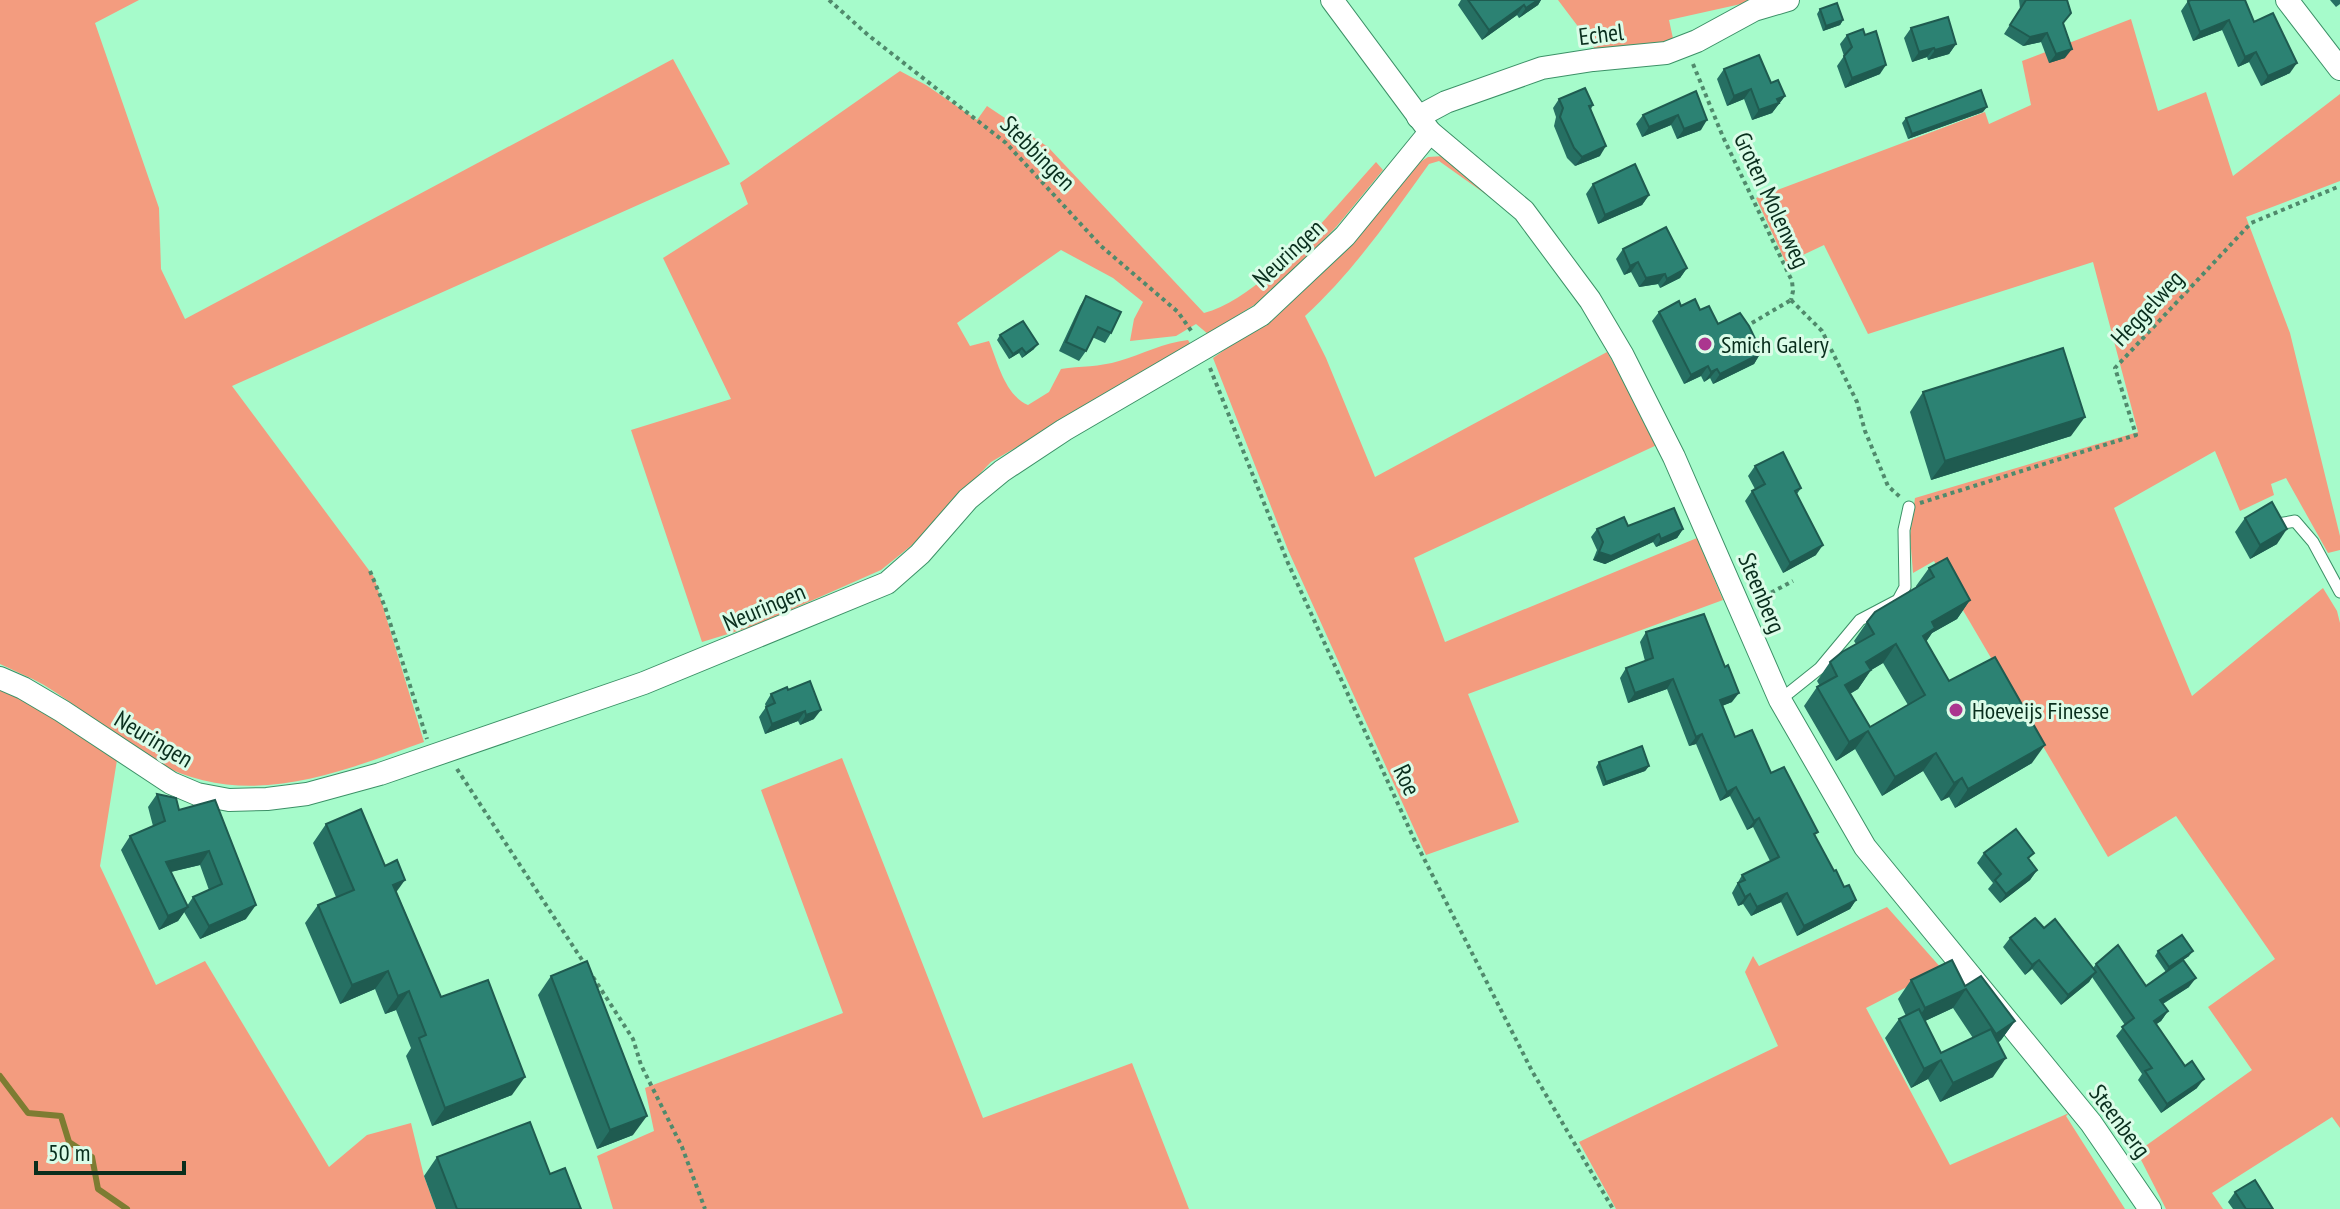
<svg xmlns="http://www.w3.org/2000/svg" width="2340" height="1209" font-family="'PT Sans Narrow',sans-serif">
<rect width="100%" height="100%" fill="#a6fbcb"/>
<g fill="#f39c7f">
<path d="M0,0h139l-44,23 64,185 2,61 24,50 488,-260 57,105 -498,222 142,191 50,165c-92,33 -183,71 -275,16 -36,-22 -69,-51 -105,-73 -14,-8 -30,-14 -44,-21z"/>
<path d="M1558,0h201l-90,20 5,23 -79,6z"/>
<path d="M2131,19l27,92 48,-19 27,84 107,-82v87l-94,36 44,116 50,203v14l-12,3 -42,-75 -15,6 3,11 -34,16 -25,-60 -101,57 78,188 131,-108 14,23 3,12v505l-8,-11 -120,76 11,16h-57l-29,-57 115,-82 -44,-63 67,-48 -99,-143 -68,41 -174,-296 -21,12 -3,-37 5,-38 223,-66 -45,-170 -225,72 -44,-89 -38,18 -30,-65 229,-86 4,12 42,-19 -9,-44z"/>
<path d="M900,71l26,14 51,35 10,-14 61,41 156,166c59,-15 131,-106 172,-151l7,8 -46,56 -64,67 -65,41 -12,-10 -20,12 -46,5 4,-22 9,-17 -30,-24 -52,-28 -104,73 13,23 19,-5c9,22 16,54 39,64l21,-13 12,-23c19,-3 39,-2 58,-8 24,-7 44,-18 69,-21l3,5 -200,117 -79,83 -31,25 -127,56 -52,16 -71,-212 100,-31 -68,-141 85,-54 -8,-21z"/>
<path d="M1444,156l61,52 -66,-47 -10,3c-39,54 -75,107 -124,152l21,42 49,119 232,-125 52,92 -245,114 31,84 252,-104 26,62 -255,94 51,128 -93,33 -138,-305 -75,-192 55,-39 152,-157 8,-5z"/>
<path d="M0,689c43,16 80,45 117,71l-17,106 56,119 49,-24 124,206 38,-32 44,-12 13,53 12,33h-436z"/>
<path d="M842,758l141,360 149,-55 57,146h-576l-16,-53 57,-25 -9,-43 198,-75 -82,-223z"/>
<path d="M1887,907l55,62 -76,39 84,157 119,-52 -3,3 59,93h-509l-37,-67 199,-96 -33,-74 8,-16 6,10z"/>
</g>
<g fill="none" stroke-linecap="round" stroke-linejoin="round">
<path stroke="#7d7c32" stroke-width="6" d="M0,1076l28,37 33,3 8,26 23,15 6,32 29,20"/>
<defs>
<g id="service">
<path d="M2278,524l17,-3 18,21 27,50"/>
<path d="M1780,700l40,-32 40,-48 38,-20 7,-13 -1,-57 5,-23"/>
</g>
<g id="minor">
<path d="M1332,0l98,132 94,79 66,89 32,54 52,103 106,243 85,147 226,276 59,86"/>
<path d="M2287,0l53,69"/>
<path d="M1418,117l28,-15 96,-34 51,-8 73,-7 31,-12 57,-31 34,-10"/>
<path d="M0,678l23,10 39,23 109,72 26,11 32,6 38,-1 40,-5 73,-20 264,-91 243,-100 33,-29 48,-55 34,-28 62,-41 197,-115 84,-79 85,-104"/>
</g>
</defs>
<use href="#service" stroke="#3c9167" stroke-width="13"/>
<use href="#minor" stroke="#3c9167" stroke-width="24"/>
<g stroke="#508a6c" stroke-width="4" stroke-dasharray="4 4" stroke-linecap="butt">
<path d="M829,0l39,35 138,108 95,103 77,66 14,20"/>
<path d="M1693,64l30,73 69,144 1,10 -2,9"/>
<path d="M1791,300l31,31 35,71 8,29 23,55 12,11"/>
<path d="M1745,327l46,-27"/>
<path d="M1210,368l78,195 126,276 118,232 81,138"/>
<path d="M1920,503l216,-68 -21,-67 136,-145 89,-37"/>
<path d="M370,571l15,36 42,132"/>
<path d="M1757,600l36,-19"/>
<path d="M457,769l129,197"/>
<path d="M593,977l40,62 8,26 41,82 23,62"/>
</g>
<use href="#service" stroke="#fff" stroke-width="11"/>
<use href="#minor" stroke="#fff" stroke-width="22"/>
</g>
<g fill="#267063" fill-rule="evenodd">
<path d="M1461,0h80l-3,5 -19,13 -2,-3 -35,25 -24,-35z"/>
<path d="M2019,0h48l-4,24 2,34 -16,5 -8,-21 -18,4 -19,-12 16,-25z"/>
<path d="M2330,0h10v4l-4,3z"/>
<path d="M2188,1l66,21 36,51 -29,13 -12,-24 -11,5 -16,-37 -29,11 -12,-30z"/>
<path d="M1820,9l23,11 -3,5 -17,6 -6,-17z"/>
<path d="M1911,28l45,16 -7,10 -21,6 -1,-3 -15,5 -8,-24z"/>
<path d="M1847,35h18l15,39 -35,14 -8,-22 7,-10 -4,-12z"/>
<path d="M1724,69l47,14 14,13 -13,17 -20,7 -8,-21 -17,7 -10,-27z"/>
<path d="M1696,91l5,39 -24,9 -6,-14 -29,12 -6,-13 7,-9z"/>
<path d="M1559,99l34,6 -2,4 9,47 -25,10 -8,-8 -13,-32 2,-9 -3,-9z"/>
<path d="M1983,112l-75,27 -6,-16 4,-5z"/>
<path d="M1593,184l56,11 -7,10 -44,19 -12,-30z"/>
<path d="M1623,249l64,19 -7,10 -20,10 -2,-4 -19,3 -8,-15 -7,3 -8,-16z"/>
<path d="M1086,296l25,37 -6,10 -13,-6 -6,14 -7,10 -20,-10 21,-45z"/>
<path d="M1700,310l60,44 -6,10 -41,20 -3,-6 -6,4 -3,-6 -17,8 -32,-63 7,-9z"/>
<path d="M1000,335l34,14 -12,9 -3,-5 -10,6 -12,-19z"/>
<path d="M1923,392l148,44 -140,44 -21,-68z"/>
<path d="M1755,466l46,22 -4,6 19,61 -33,18 -38,-72 7,-10 3,-2 -7,-13z"/>
<path d="M2245,518l32,26 -27,15 -15,-27z"/>
<path d="M1628,526l55,3 -6,9 -21,9 -3,-5 -48,22 -12,-4 4,-10 -6,-13 6,-8z"/>
<path d="M1929,568l41,32 -13,19 -25,14 -6,9 23,39 83,82 -77,45 -6,-11 -8,4 -18,-30 -41,25 -27,-47 -19,12 -32,-55 13,-19 3,-1 -3,-5 13,-19 26,-18 -2,-3 13,-19 49,-34v-2zM1883,663l25,42 -38,22 -20,-33 8,-5 13,-19z"/>
<path d="M1646,632l86,70 -10,4 13,31 36,36 44,63 19,35 10,16 12,13 -6,9 -53,27 -16,-34 -30,14 -8,-12 -5,2 -6,-13 10,-18 28,-14 -17,-34 -6,3 -17,-34 -10,5 -24,-57 -7,2 -22,-57 -39,14 -8,-25 6,-10 19,-7 -5,-19z"/>
<path d="M787,687l27,32 -14,6 -2,-4 -33,13 -6,-17 7,-10 -1,-3 6,-10z"/>
<path d="M1599,762l50,4 -4,5 -42,15 -7,-19z"/>
<path d="M157,794l22,16 36,-10 31,119 -46,20 -16,-27 -6,9 -19,9 -38,-80 9,-14 23,-10 -5,-19zM200,865l9,25 -16,7 -6,9 -16,-34z"/>
<path d="M326,824l71,69 44,104 71,98 -80,31 -26,-70 5,-8 -15,-38 -11,4 -10,-25 -35,15 -35,-81 13,-18 18,-8 -23,-54z"/>
<path d="M1984,853l45,7 8,10 -7,10 -30,23 -12,-14 5,-6 -16,-20z"/>
<path d="M2044,928l49,40 3,-4 50,22 20,-14 -11,-16 3,-5 31,5 -6,4 6,27 -26,17 5,7 -7,10 -5,3 41,64 -36,25 -23,-33 4,-6 -26,-38 9,-11 -33,-48 -3,5 -28,23 -29,-36 -7,6 -22,-28 7,-9z"/>
<path d="M551,976l82,159 -36,14 -59,-154z"/>
<path d="M1911,980l54,6 50,35 -14,19 -3,3 -5,34 -53,25 -12,-23 -17,9 -26,-50 14,-19 7,-3 -8,-17zM1953,1008l20,30 -32,15 -16,-32z"/>
<path d="M437,1157l113,17 31,35h-145l-12,-33z"/>
<path d="M2235,1192l38,17h-40l-5,-7z"/>
</g>
<g fill="#1f5b50">
<path d="M1538,0h3l-3,5 -19,13 7,-10z"/>
<path d="M1524,5l-7,10 -35,25 7,-10z"/>
<path d="M1843,20l-3,5 -17,6 3,-5z"/>
<path d="M2229,20l-7,10 -29,11 7,-9z"/>
<path d="M2047,33l-6,9 -18,4 7,-9z"/>
<path d="M1956,44l-7,10 -21,6 7,-10z"/>
<path d="M1934,48l-7,9 -15,5 7,-10z"/>
<path d="M2072,49l-7,9 -16,5 7,-9z"/>
<path d="M2256,52l-7,10 -11,5 7,-10z"/>
<path d="M2297,63l-7,10 -29,13 7,-10z"/>
<path d="M1886,65l-6,9 -35,14 7,-10z"/>
<path d="M1751,89l-7,10 -17,7 7,-10z"/>
<path d="M1785,96l-13,17 -20,7 7,-10 18,-11z"/>
<path d="M1987,107l-4,5 -75,27 4,-5z"/>
<path d="M1678,115l-7,10 -29,12 7,-10z"/>
<path d="M1707,120l-6,10 -24,9 7,-10z"/>
<path d="M1606,146l-6,10 -25,10 7,-9z"/>
<path d="M1649,195l-7,10 -44,19 7,-9z"/>
<path d="M1638,262l-7,10 -7,3 6,-9z"/>
<path d="M1687,268l-7,10 -20,10 7,-9z"/>
<path d="M1665,274l-7,10 -19,3 7,-9z"/>
<path d="M1038,344l-4,5 -12,9 4,-5z"/>
<path d="M1022,348l-3,5 -10,6 4,-5z"/>
<path d="M1760,354l-6,10 -41,20 7,-10z"/>
<path d="M1708,366l-7,10 -17,8 7,-9z"/>
<path d="M1717,369l-7,9 -6,4 7,-10z"/>
<path d="M2085,417l-14,19 -140,44 14,-19z"/>
<path d="M1683,529l-6,9 -21,9 5,-8z"/>
<path d="M2287,529l-10,15 -27,15 10,-14z"/>
<path d="M1659,534l-6,8 -48,22 -12,-4 6,-8z"/>
<path d="M1823,545l-7,10 -33,18 7,-10z"/>
<path d="M1970,600l-13,19 -25,14 -10,14 -12,7 22,-32z"/>
<path d="M1896,644l-13,19 -30,18 13,-19z"/>
<path d="M1871,670l-13,19 -26,15 13,-19z"/>
<path d="M1673,679l-6,10 -39,14 7,-10z"/>
<path d="M1739,693l-7,9 -18,7 6,-9z"/>
<path d="M821,710l-7,9 -14,6 6,-10z"/>
<path d="M805,711l-7,10 -33,13 7,-10z"/>
<path d="M1868,731l-13,18 -19,12 13,-19z"/>
<path d="M1702,734l-6,10 -7,2 7,-9z"/>
<path d="M2045,745l-13,18 -77,45 13,-19z"/>
<path d="M1936,753l-13,18 -41,25 13,-19z"/>
<path d="M1649,766l-4,5 -42,15 3,-4z"/>
<path d="M1962,778l-13,19 -8,4 13,-18z"/>
<path d="M1736,787l-6,9 -10,5 7,-9z"/>
<path d="M1759,818l-6,9 -6,3 7,-9z"/>
<path d="M209,851l-9,14 -43,10 9,-13z"/>
<path d="M2037,870l-7,10 -30,23 6,-9z"/>
<path d="M405,880l-13,18 1,-13z"/>
<path d="M1787,893l-6,9 -30,14 6,-9z"/>
<path d="M1750,894l-7,10 -5,2 7,-9z"/>
<path d="M1856,900l-6,9 -53,27 7,-10z"/>
<path d="M256,905l-10,14 -46,20 9,-13z"/>
<path d="M188,907l-10,14 -19,9 9,-14z"/>
<path d="M2193,951l-4,5 -23,16 3,-5z"/>
<path d="M2039,960l-7,9 -7,6 7,-10z"/>
<path d="M388,971l-13,18 -35,15 12,-19z"/>
<path d="M2096,972l-7,10 -28,23 7,-10z"/>
<path d="M2196,978l-7,9 -35,22 6,-9z"/>
<path d="M1966,989l-13,19 -41,19 13,-19z"/>
<path d="M409,991l-13,19 -11,4 13,-18z"/>
<path d="M2168,1011l-7,10 -14,10 7,-10z"/>
<path d="M2015,1021l-14,19 -18,13 13,-19z"/>
<path d="M2006,1058l-13,19 -53,25 13,-19z"/>
<path d="M1941,1060l-13,19 -17,9 13,-19z"/>
<path d="M525,1077l-13,18 -80,31 13,-18z"/>
<path d="M2204,1079l-7,9 -36,25 6,-9z"/>
<path d="M647,1116l-14,19 -36,14 13,-19z"/>
</g>
<g fill="#2c8273" stroke="#1f5b50" stroke-width="2" fill-rule="evenodd">
<path d="M1468,0h70l-12,8 -2,-3 -35,25z"/>
<path d="M2026,0h41l4,13 -8,10 9,26 -16,5 -9,-21 -17,4 -20,-12z"/>
<path d="M2191,0h54l9,22 19,-9 24,50 -29,13 -12,-24 -11,5 -16,-37 -29,12 -12,-31z"/>
<path d="M1837,3l6,17 -17,6 -6,-17z"/>
<path d="M1948,17l8,27 -21,6 -1,-2 -15,4 -8,-24z"/>
<path d="M1863,29l2,6 11,-4 10,34 -34,13 -8,-22 8,-9 -5,-12z"/>
<path d="M1759,55l12,28 7,-3 7,16 -8,3 2,4 -20,7 -8,-21 -17,7 -10,-27z"/>
<path d="M1585,88l8,17 -4,1 17,40 -24,11 -8,-9 -14,-31 3,-9 -4,-9z"/>
<path d="M1981,90l6,17 -75,27 -6,-16z"/>
<path d="M1696,91l11,29 -23,9 -6,-14 -29,12 -6,-12z"/>
<path d="M1635,164l14,31 -44,20 -12,-31z"/>
<path d="M1666,227l21,41 -20,11 -2,-5 -19,4 -8,-16 -8,4 -7,-17z"/>
<path d="M1086,296l35,16 -10,21 -13,-6 -12,24 -20,-9z"/>
<path d="M1695,299l5,11 9,-4 9,18 22,-11 9,13 12,25 -1,3 -40,20 -3,-5 -6,3 -3,-6 -17,9 -32,-63 20,-11 2,5z"/>
<path d="M1023,321l15,23 -12,9 -4,-5 -9,6 -13,-19z"/>
<path d="M2063,348l22,69 -140,44 -22,-69z"/>
<path d="M1783,452l18,36 -6,3 28,54 -33,18 -38,-72 13,-7 -10,-18z"/>
<path d="M2272,502l15,27 -27,16 -15,-27z"/>
<path d="M1674,508l9,21 -22,10 -2,-5 -48,22 -12,-4 4,-10 -6,-13 27,-12 4,9z"/>
<path d="M1947,558l23,42 -38,22 3,6 -12,8 26,45 46,-24 50,88 -77,44 -6,-11 -8,5 -18,-30 -41,24 -27,-46 -19,11 -32,-55 20,-11 -7,-14 12,-10 32,-18 -7,-12 8,-10 59,-35 -5,-9zM1896,644l29,51 -55,32 -25,-42 26,-15 -5,-8z"/>
<path d="M1704,614l21,53 3,-2 11,28 -19,7 15,37 17,-7 19,43 13,-6 34,65 -4,2 20,37 2,-1 8,17 5,-2 7,15 -52,26 -17,-33 -30,14 -7,-13 -5,3 -7,-14 7,-3 -3,-5 37,-18 -20,-39 -5,3 -18,-34 -9,5 -25,-58 -6,3 -23,-58 -38,14 -9,-25 27,-10 -7,-26z"/>
<path d="M810,681l11,29 -15,5 -1,-4 -33,13 -6,-17 9,-4 -4,-9 16,-7 1,3z"/>
<path d="M1642,746l7,20 -43,16 -7,-20z"/>
<path d="M157,794l19,4 3,12 36,-10 41,105 -47,21 -16,-29 29,-13 -13,-33 -43,11 22,45 -20,9 -38,-80 35,-15z"/>
<path d="M361,809l24,57 12,-6 8,20 -12,5 48,112 47,-17 37,97 -80,31 -26,-70 7,-3 -17,-44 -11,5 -10,-25 -36,14 -34,-80 36,-15 -28,-66z"/>
<path d="M2016,829l18,24 -6,5 9,12 -31,24 -11,-14 6,-6 -17,-21z"/>
<path d="M2035,918l9,10 11,-9 41,53 -28,23 -29,-35 -7,5 -22,-27z"/>
<path d="M2182,935l11,16 -24,16 -11,-16z"/>
<path d="M2118,945l28,41 37,-26 13,18 -36,22 8,11 -14,10 31,45 7,-5 12,18 -37,25 -22,-33 7,-3 -30,-41 12,-9 -38,-54z"/>
<path d="M1952,960l13,26 16,-10 34,45 -19,13 -30,-45 -41,19 -14,-28z"/>
<path d="M587,961l60,155 -37,14 -59,-154z"/>
<path d="M1919,1009l22,44 50,-24 15,29 -53,25 -12,-23 -17,9 -25,-50z"/>
<path d="M530,1122l20,52 15,-6 16,41h-124l-20,-52z"/>
<path d="M2255,1180l18,29h-27l-11,-17z"/>
</g>
<g fill="#ab368f" stroke="#dbfce8" stroke-width="3">
<circle cx="1705" cy="344" r="8"/>
<circle cx="1956" cy="710" r="8"/>
</g>
<g text-anchor="middle" dominant-baseline="central" stroke-width="6" stroke-linejoin="round" paint-order="stroke">
<g font-size="24" fill="#092e1d" stroke="#dbfce8">
<text transform="translate(1601 34) rotate(-7)">Echel</text>
<text transform="translate(1038 153) rotate(45)">Stebbingen</text>
<text transform="translate(1772 200) rotate(65)">Groten Molenweg</text>
<text transform="translate(1288 253) rotate(-43)">Neuringen</text>
<text transform="translate(2147 308) rotate(-47)">Heggelweg</text>
<text transform="translate(1762 593) rotate(67)">Steenberg</text>
<text transform="translate(764 607) rotate(-23)">Neuringen</text>
<text transform="translate(154 739) rotate(31)">Neuringen</text>
<text transform="translate(1407 780) rotate(65)">Roe</text>
<text transform="translate(2120 1121) rotate(53)">Steenberg</text>
</g>
<g font-size="24" fill="#092e1d" stroke="#dbfce8" text-anchor="start">
<text x="1721" y="344">Smich Galery</text>
<text x="1972" y="710">Hoeveijs Finesse</text>
</g>
</g>
<path d="M36 1161v12h148v-12" fill="none" stroke="#092e1d" stroke-width="4"/>
<text x="48" y="1161" font-size="24" fill="#092e1d" stroke="#dbfce8" stroke-width="6" paint-order="stroke">50 m</text>
</svg>
